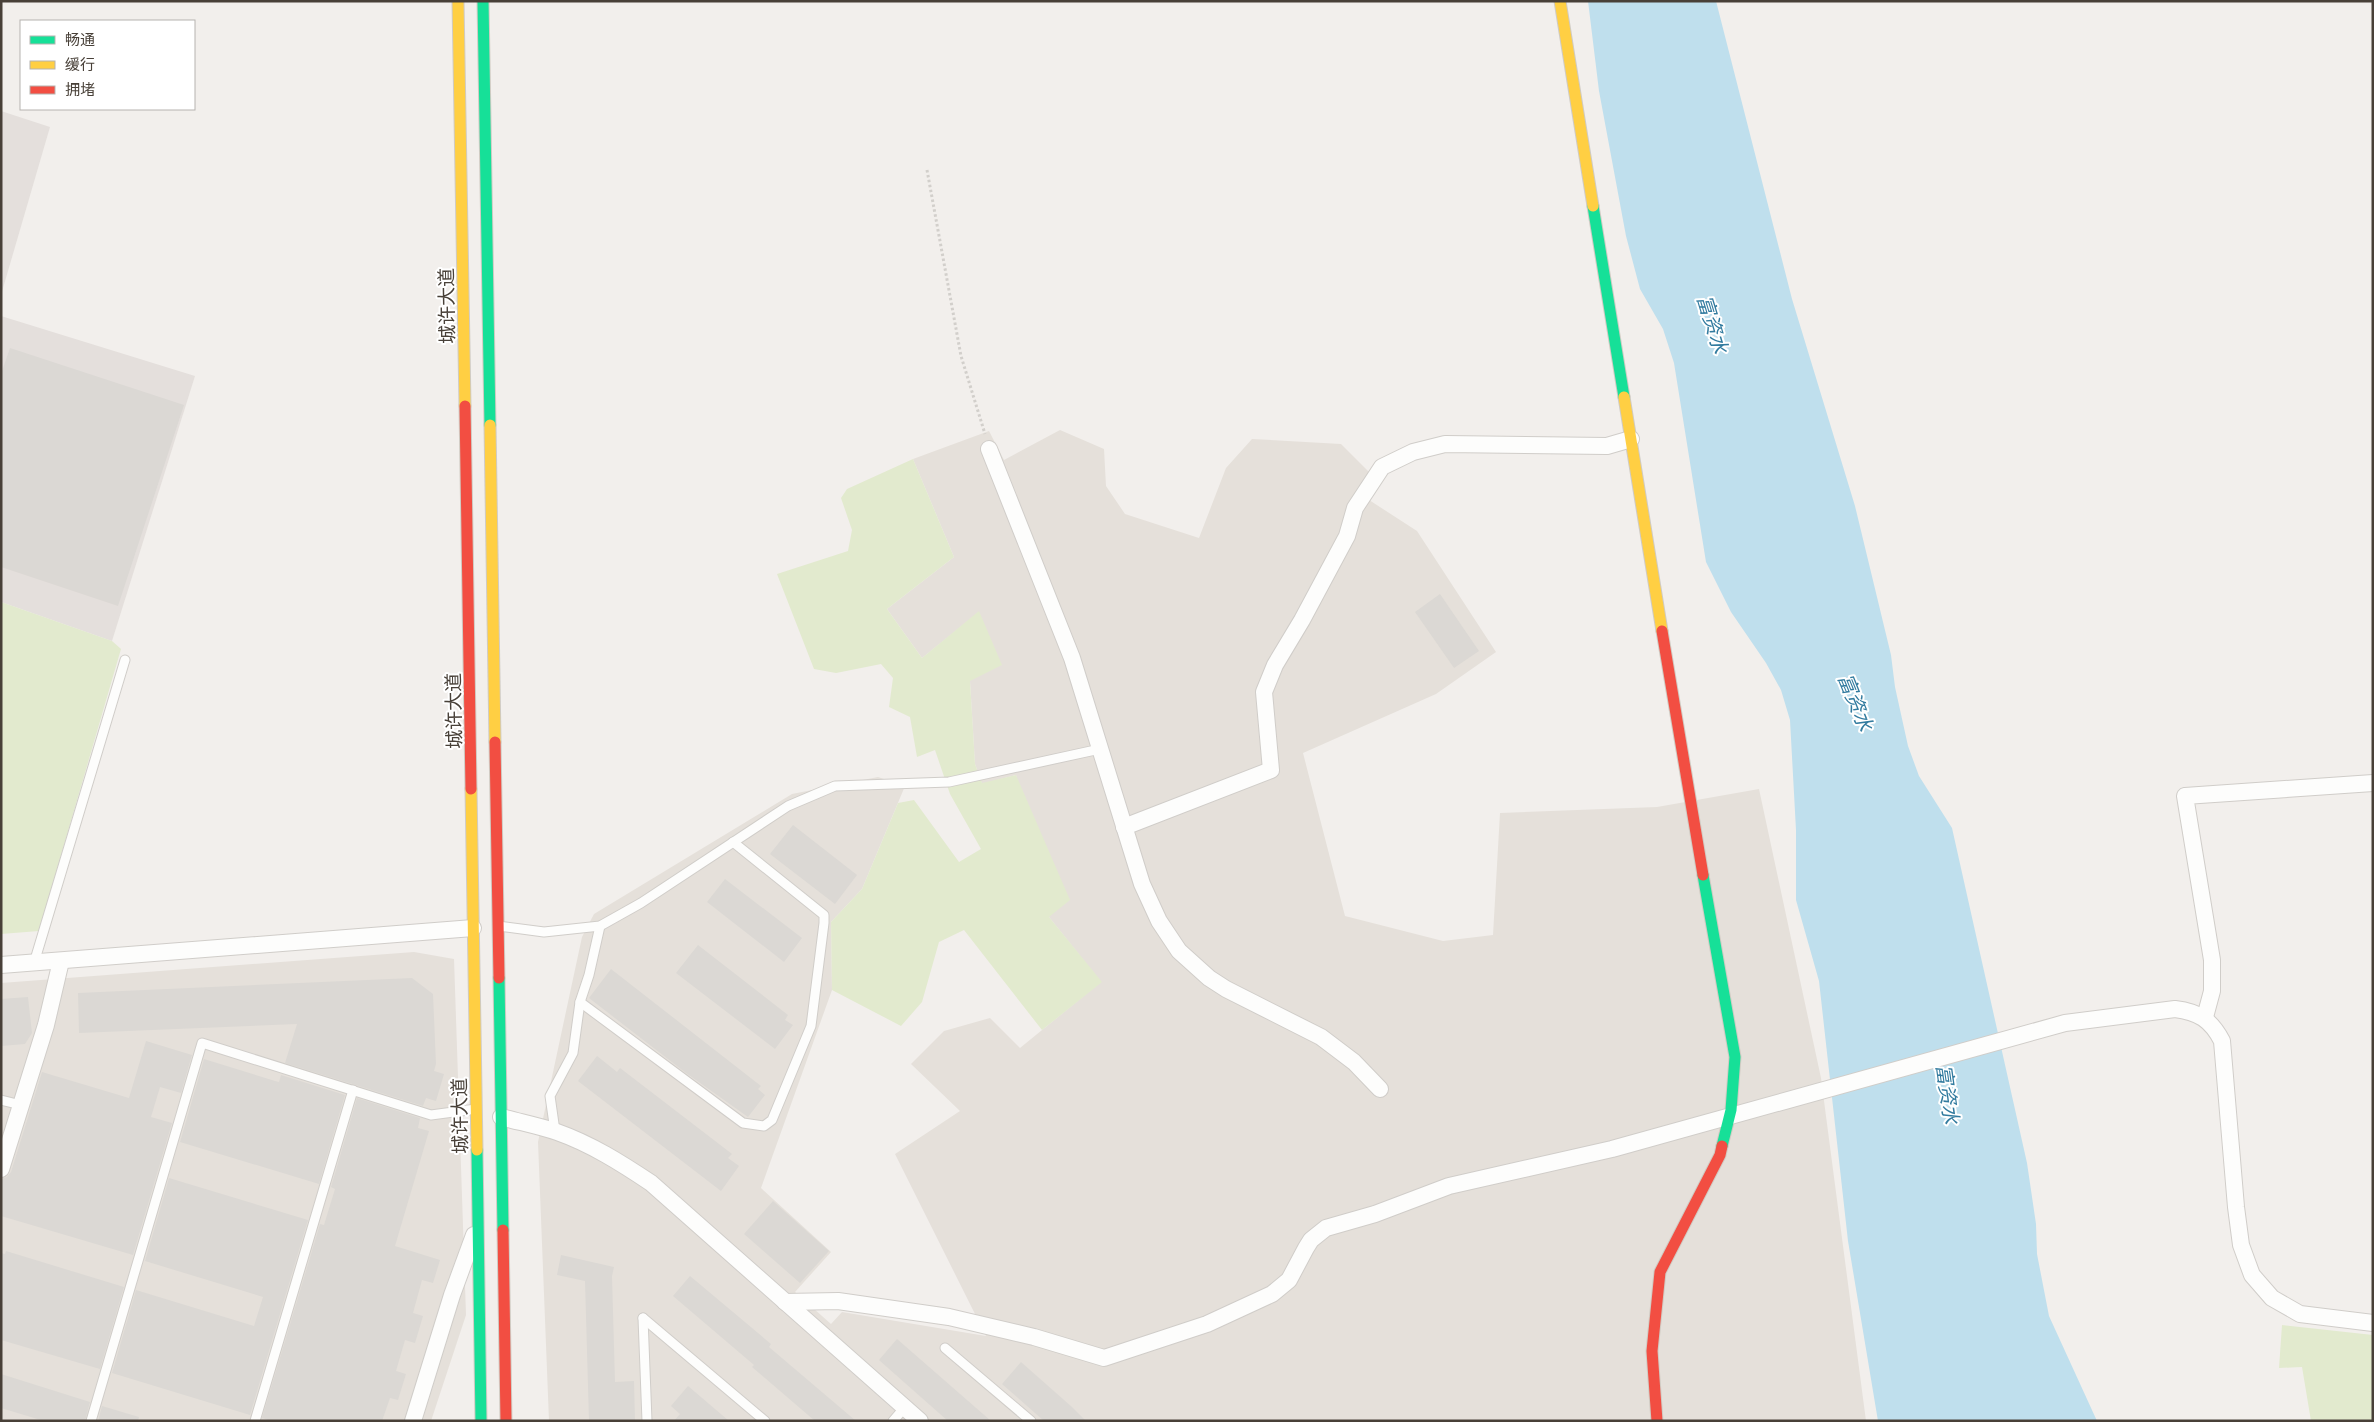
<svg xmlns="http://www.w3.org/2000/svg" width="2374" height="1422" font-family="'Titillium Web','Noto Sans SC',sans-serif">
<rect width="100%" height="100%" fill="#f2efec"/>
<g fill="#e5e0da">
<path d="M1060,430l44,19 2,37 19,28 74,24 27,-70 26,-29 89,5 36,36 -11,18 51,33 79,121 -60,42 -133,59 42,163 98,25 50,-6 7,-122 157,-6 102,-18 62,289 45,343h-1317l-11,-279 44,-205 12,-23 198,-120 86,-17 27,9 -43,103 -31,33 1,68 -71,198 70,64 -36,40 36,32 11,-12 144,24 -91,-182 65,-43 -49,-47 33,-33 46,-13 30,30 81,-66 -52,-65 -33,-142 -34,9 -7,-20 -5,-83 9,-69 -57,46 -35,-49 67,-52 -41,-98 76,-28 15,29z"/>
<path d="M414,952l40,7 12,356 -35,106h-430v-438z"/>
</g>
<g fill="#e4dfdc">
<path d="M1,111l49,16 -49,168z"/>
<path d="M1,316l194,60 -83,265 -111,-39z"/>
</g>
<g fill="#e2eace">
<path d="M913,459l41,98 -67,52 35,49 57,-47 23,54 -32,16 5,83 7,19 34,-8 54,125 -21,17 53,65 -60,48 -78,-100 -25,12 -17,60 -21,24 -69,-36 -1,-68 31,-33 36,-86 16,-3 45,62 22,-13 -31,-55 -15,-44 -18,7 -7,-40 -21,-10 4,-29 -12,-14 -45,9 -22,-4 -37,-95 71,-23 4,-21 -11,-32 6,-9z"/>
<path d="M1,602l111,39 9,8 -82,282 -38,3z"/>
<path d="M2282,1325l91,10v86h-62l-9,-54 -23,1z"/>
</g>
<path fill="#bfdfed" d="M1588,1h128l76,298 63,207 36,149 4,32 13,59 11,30 33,52 75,335 9,61 1,30 12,62 48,105h-219l-30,-180 -29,-260 -23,-81v-70l-6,-110 -9,-30 -15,-27 -35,-51 -25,-50 -32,-199 -11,-34 -23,-40 -14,-53 -27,-145z"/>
<g fill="#dbd8d4">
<path d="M10,348l174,57 -66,201 -117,-39v-193z"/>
<path d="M1440,594l39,57 -25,17 -39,-56z"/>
<path d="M793,825l64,50 -22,29 -65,-50z"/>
<path d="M725,879l77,59 -18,24 -77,-60z"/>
<path d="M698,945l90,70 -3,5 8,5 -18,24 -99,-76z"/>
<path d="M611,969l150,117 -3,3 7,6 -17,22 -62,-44 -97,-75z"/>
<path d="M412,978l21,16 3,70 -2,7 10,3 -8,27 -10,-3 -3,8 -138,-43 12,-39 -218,9 -1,-40z"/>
<path d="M28,997l4,36 -7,11 -24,2v-47z"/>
<path d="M146,1041l46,14 -11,38 -21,-6 -9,30 21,6 -39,132 -132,-39v-37l6,-2 4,-5 31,-100 87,26z"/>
<path d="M597,1056l20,16 3,-4 112,86 -4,4 11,8 -18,25 -143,-110z"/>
<path d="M204,1059l71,22 4,1 2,-7 64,20 -26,89 -139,-42z"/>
<path d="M357,1098l63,20 -2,10 11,3 -34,115 45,14 -7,23 -11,-3 -9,33 10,3 -8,27 -10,-3 -9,31 10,3 -8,26 -8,-2 -8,23h-110l-10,-3 58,-194 4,1 11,-36 -4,-2z"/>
<path d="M169,1178l139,42 -58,195 -138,-42 24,-83 118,36 9,-29 -118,-36z"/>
<path d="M773,1201l56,50 -29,32 -56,-49z"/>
<path d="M6,1251l118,36 -24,82 -99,-29v-87l4,1z"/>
<path d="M561,1255l53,12 -2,9 3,106 19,-1 1,40h-46l-4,-140 -28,-6z"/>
<path d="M690,1276l81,68 -2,3 87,74h-41l-63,-54 2,-2 -81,-69z"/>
<path d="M897,1339l94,82h-43l-69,-61z"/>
<path d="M1021,1362l51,45 14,14h-42l-42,-37z"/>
<path d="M1,1374l89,28 -5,19h-41l-43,-13z"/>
<path d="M688,1386l41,35h-55l6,-7 -9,-8z"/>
<path d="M102,1406l37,11 -1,4h-40z"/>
</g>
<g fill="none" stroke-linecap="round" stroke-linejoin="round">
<defs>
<g id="lane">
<path d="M498,926l46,6 56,-6 41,-23 147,-97 47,-20 114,-4 151,-33"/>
<path d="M34,963l91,-303"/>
<path d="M580,1002l163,121 21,3 8,-6 39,-94 13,-103v-8l-91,-73"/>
<path d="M1,1100l20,5"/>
<path d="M555,1131l-5,-35 23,-43 7,-51 9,-27 11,-49"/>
<path d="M643,1318l122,103"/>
<path d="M643,1318l4,103"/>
<path d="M945,1348l86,73"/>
<path d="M91,1421l111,-378 229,72 45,-6"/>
<path d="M255,1421l98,-331"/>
<path d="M893,1421l12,-14"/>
</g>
<g id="street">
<path d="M989,449l83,209 70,226 17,37 20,30 30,27 17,11 95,48 33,25 26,27"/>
<path d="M1124,827l147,-57 -7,-78 11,-27 27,-45 45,-84 8,-28 27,-41 31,-15 32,-8 162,2 24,-7"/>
<path d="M1,965l472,-37"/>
<path d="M2205,1017l7,-26v-31l-27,-164 188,-13"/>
<path d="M501,1117c18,5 38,9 56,15 34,12 64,31 94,51l269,238"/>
<path d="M1,1169l45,-144 15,-64"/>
<path d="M785,1302l53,-1 111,16 85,20 70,21 103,-34 65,-30 17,-14 17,-32 5,-8 15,-12 49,-14 74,-28 163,-37 453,-126 110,-14c24,3 36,11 47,32l14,166 5,38 11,30 20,23 28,16 73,9"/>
<path d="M413,1421l39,-126 22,-60"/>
</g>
<g id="fast">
<path d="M483,1l7,424"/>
<path d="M1593,206l31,191"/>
<path d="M1703,875l32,182 -4,53 -9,36"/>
<path d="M499,978l4,252"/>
<path d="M477,1150l4,271"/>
</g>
<g id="slow">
<path d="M458,1l7,405"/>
<path d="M1560,1l33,205"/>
<path d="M1624,397l38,234"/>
<path d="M490,425l5,317"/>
<path d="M471,789l6,361"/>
</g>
<g id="jam">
<path d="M465,406l6,383"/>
<path d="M1662,631l41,244"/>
<path d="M495,742l4,236"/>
<path d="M503,1230l3,191"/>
<path d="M1657,1421l-5,-70 8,-79 60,-117 2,-9"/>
</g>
</defs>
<use href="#lane" stroke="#d0cdc9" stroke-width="11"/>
<use href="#street" stroke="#d0cdc9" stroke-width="18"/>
<use href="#fast" stroke="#d0cbc3" stroke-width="13"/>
<use href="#slow" stroke="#d0cbc3" stroke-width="13"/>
<use href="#jam" stroke="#d0cbc3" stroke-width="13"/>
<path stroke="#d2cfcb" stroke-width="3" stroke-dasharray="2.5 2.5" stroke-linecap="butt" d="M927,170l34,186 24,78"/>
<use href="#lane" stroke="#fdfdfc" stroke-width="9"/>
<use href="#street" stroke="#fdfdfc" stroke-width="16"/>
<use href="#fast" stroke="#16e098" stroke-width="11"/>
<use href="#slow" stroke="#ffcf43" stroke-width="11"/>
<use href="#jam" stroke="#f24e42" stroke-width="11"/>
</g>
<g text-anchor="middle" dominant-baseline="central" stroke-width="4" stroke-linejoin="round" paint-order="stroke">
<g font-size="19" fill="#484038" stroke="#fff">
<text transform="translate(446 306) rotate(-91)">城许大道</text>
<text transform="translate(453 711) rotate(-91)">城许大道</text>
<text transform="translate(459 1116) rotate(-91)">城许大道</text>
</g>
<g font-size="20" font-style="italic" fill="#327b9f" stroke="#fff">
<text transform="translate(1713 324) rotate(73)">富资水</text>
<text transform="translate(1856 702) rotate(68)">富资水</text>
<text transform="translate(1948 1094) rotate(82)">富资水</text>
</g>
</g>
<rect width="2374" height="1422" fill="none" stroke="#484038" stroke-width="5"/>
<rect x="20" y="20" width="175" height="90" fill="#ffffff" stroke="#b6b3af"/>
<rect x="30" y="36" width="25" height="8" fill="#16e098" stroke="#b6b3af"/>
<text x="65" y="45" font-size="15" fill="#484038">畅通</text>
<rect x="30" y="61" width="25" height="8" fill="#ffcf43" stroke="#b6b3af"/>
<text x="65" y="70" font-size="15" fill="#484038">缓行</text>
<rect x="30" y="86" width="25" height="8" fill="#f24e42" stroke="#b6b3af"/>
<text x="65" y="95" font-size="15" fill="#484038">拥堵</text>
</svg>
